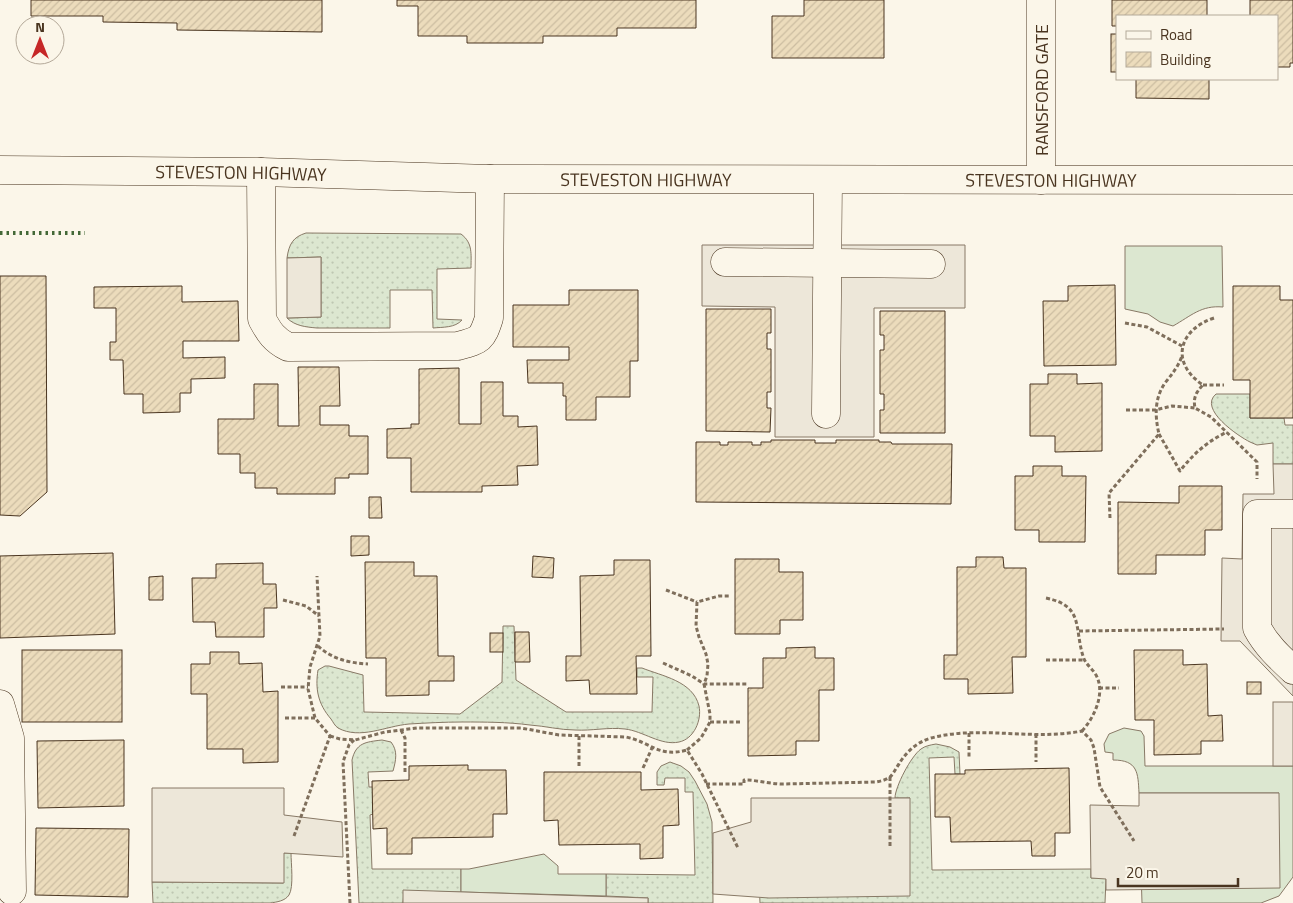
<svg xmlns="http://www.w3.org/2000/svg" width="1293" height="903" font-family="'Titillium Web',sans-serif">
<defs>
<pattern id="grass-dots" width="8" height="8" patternUnits="userSpaceOnUse" patternTransform="scale(1.25)"><rect width="8" height="8" fill="#dce7d0"/><path d="M2 2h.1M6 6h.1" fill="none" stroke="#bec7b2" stroke-width="1.8" stroke-linecap="round"/></pattern>
<pattern id="building-hatch" width="6" height="6" patternUnits="userSpaceOnUse" patternTransform="scale(1.25)"><rect width="6" height="6" fill="#ecdcbc"/><path d="M-1 1l2-2M0 6l6-6M5 7l2-2" fill="none" stroke="#ccbda1"/></pattern>
</defs>
<rect width="100%" height="100%" fill="#fbf6e9"/>
<g fill="url(#grass-dots)" stroke="#887966">
<path d="M306,233l155,1c12,9 10,20 10,34l-34,1v50l25,1c-7,8 -19,7 -29,8l-1,-38h-42v38h-73c-11,-1 -22,-2 -30,-10l34,-1v-60l-34,1c2,-14 6,-21 19,-25z"/>
<path d="M1216,394h34v24h34l1,7h8v39h-20v-21l-16,2 -7,-3c-12,-6 -52,-33 -34,-48z"/>
<path d="M503,626h11l2,54 50,32h86l1,-35h-16v-9h5c20,8 51,13 57,38 3,14 -5,33 -20,36 -18,4 -36,-11 -54,-13 -17,-2 -33,2 -50,1 -15,0 -30,-4 -45,-5 -23,-3 -45,-3 -68,-3 -18,0 -36,1 -53,2 -23,2 -49,16 -71,4 -3,-2 -5,-6 -7,-9 -13,-15 -16,-30 -13,-49l7,-4h4l34,9 1,37 96,2 42,-32z"/>
<path d="M382,740l9,2c7,9 5,18 2,29l-25,1 1,15h4v27l-3,1 2,54h89v23l-57,-1 -1,12h-44l-7,-143c4,-17 13,-18 30,-20z"/>
<path d="M936,744l14,3 9,5 1,22h-5l-1,-17 -25,1 3,112 159,-1v9h15l-1,25h-345l-1,-22 151,-83h-15c0,-11 16,-42 26,-49 4,-3 9,-4 15,-5z"/>
<path d="M670,762l11,4 8,6 6,9 12,23 5,18 1,81h-65v-5l-42,-2v-22l89,1 -2,-83h-8v-14h-20l-1,7h-7v-13l4,-6z"/>
<path d="M283,853h8c0,10 3,34 -2,42 -4,6 -12,7 -19,8h-117l-1,-21 131,1z"/>
</g>
<g fill="#dce7d0" stroke="#887966">
<path d="M1125,246h97l1,61c-22,-2 -32,9 -50,19l-13,-4 -12,-8 -23,-5z"/>
<path d="M1124,728l17,3 3,5 1,30h148v111l-14,19 -18,7h-119l-1,-32 138,-78h-140c-1,-20 -1,-33 -26,-33v-7l-8,-1 -1,-8 5,-10z"/>
<path d="M544,854l14,12v8h48v22l-145,-4v-23h8z"/>
</g>
<g fill="#ede7d9" stroke="#887966">
<path d="M702,245h263v63h-91v129h-99v-130l-73,-1z"/>
<path d="M321,257v60l-34,1v-60z"/>
<path d="M1273,464h20v232l-53,-55h-19l1,-83 20,1 1,-65h31z"/>
<rect x="1273" y="702" width="20" height="64"/>
<path d="M152,788h132v27l58,7 1,35 -59,-4v30l-132,-1z"/>
<path d="M1139,793h140l1,95 -174,2v-11l-15,-1 -1,-73 49,1z"/>
<path d="M751,798h159v98l-141,2 -56,-4v-61l38,-11z"/>
<path d="M403,890l245,8v5h-245z"/>
</g>
<g fill="url(#building-hatch)" stroke="#4a3520">
<path d="M31,0h291v32l-145,-2v-7l-74,-1v-6h-72z"/>
<path d="M397,0h299v28h-79v8h-74v7h-76v-7h-49v-30h-21z"/>
<path d="M804,0h80v58h-112v-42h32z"/>
<path d="M1112,0h95v16h-90v10h-5z"/>
<path d="M1250,0h43v63h-3v4h-13v-51h-27z"/>
<rect x="1111" y="34" width="6" height="38"/>
<path d="M1136,79h73v20l-73,-1z"/>
<path d="M0,276h46l1,216 -27,24 -20,-1z"/>
<path d="M1115,285l1,80 -72,1 -1,-65h25v-15z"/>
<path d="M182,286v16l56,-1 1,40h-56v17l42,-1v21l-34,1v14h-11v19l-37,1v-19h-19l-1,-34h-13v-18h6v-34h-22v-21z"/>
<path d="M1233,286h47v14h13v118h-43v-38h-17z"/>
<path d="M569,290h69v71h-8v36h-34v23h-30v-24h-3v-13h-35l-1,-23h42v-13h-56v-42h56z"/>
<path d="M706,309h65v24h-4v16h4v43h-4v16h4l-1,24 -64,-1z"/>
<path d="M880,311h65v122h-65v-23h4v-16h-4v-44h4v-15h-4z"/>
<path d="M298,367h41l1,39h-20v19h29v11h19v38h-19v4h-14v16h-58v-6h-22v-15h-15v-19h-22v-35h36v-35h24v42h21z"/>
<path d="M459,368v56h22v-42h22v34h15v11l19,-1 1,39 -21,1 1,19 -36,1v6h-71v-34h-24v-29l24,-1v-4h8v-55z"/>
<path d="M1048,374h29v10l25,-1v68l-47,1v-16h-25v-52h18z"/>
<path d="M771,440h44v3h21v-3h43v2h12l1,2h60l-1,60 -255,-2v-60h24v3h8v-3h24v3h9v-3h10z"/>
<path d="M1033,466h29v10h24l-1,66h-46v-12h-24v-54h18z"/>
<path d="M1179,486h43v44h-17v25h-49v19h-38v-72l61,1z"/>
<path d="M369,497h12l1,21h-13z"/>
<path d="M351,536h18v19l-18,1z"/>
<path d="M113,553l2,81 -115,4v-82z"/>
<path d="M533,556l21,2 -1,20 -21,-1z"/>
<path d="M976,557h27l1,11h22v89h-14l1,36 -45,1v-15h-24v-24h13v-88h19z"/>
<path d="M735,559h44v13h24v48h-23v14h-45z"/>
<path d="M614,560h36l1,96h-15l1,38h-47l-1,-14 -23,1v-25h15l-1,-80 34,-1z"/>
<path d="M365,562h49v14h23l1,80h16v25h-25v14l-43,1v-38h-20z"/>
<path d="M263,563v21h13l1,24h-13v29h-48l-1,-15h-22l-1,-44h24v-14z"/>
<path d="M163,576v24h-14v-23z"/>
<path d="M515,632h14l1,30h-15z"/>
<rect x="490" y="633" width="13" height="19"/>
<path d="M815,647v11h19v32h-15v51h-23v14l-48,1v-68h15v-30h23v-10z"/>
<rect x="22" y="650" width="100" height="72"/>
<path d="M1134,650h49v15l24,-1 1,52 14,-1 1,26h-22v13l-47,1v-35h-19z"/>
<path d="M210,652h29v12l23,-1 1,29 15,-1v71l-35,1v-14h-36v-55h-16v-30h19z"/>
<rect x="1247" y="682" width="14" height="12"/>
<path d="M124,740v66l-86,2 -1,-67z"/>
<path d="M468,765v5h38l1,44h-14v23l-81,1v16h-25v-26l-14,1 -1,-48 37,-1v-14z"/>
<path d="M1069,768l1,65h-15v23h-23l-1,-15 -80,1 -1,-25h-15v-43h30v-4z"/>
<path d="M544,772h97v18l37,-1 1,36 -16,1v32l-23,1v-15l-81,1 -1,-25 -14,1z"/>
<path d="M36,828l93,1 -1,68 -93,-2z"/>
</g>
<g fill="none" stroke-linecap="round" stroke-linejoin="round">
<defs>
<g id="minor">
<path d="M261,172l1,147c7,13 12,21 26,28l170,-1c22,-6 24,-6 31,-28l1,-139"/>
<path d="M1041,180v-180"/>
<path d="M725,262l206,2"/>
<path d="M826,414l2,-234"/>
<path d="M1293,514h-36v114c9,17 22,29 36,42"/>
<path d="M0,704l10,34 2,153"/>
</g>
<g id="major">
<path id="s1" d="M0,170l261,2 229,7 803,1"/>
</g>
</defs>
<use href="#minor" stroke="#4a3520" stroke-width="29"/>
<use href="#major" stroke="#4a3520" stroke-width="29"/>
<g stroke="#7f6f5c" stroke-width="3" stroke-dasharray="4 2.5" stroke-linecap="butt">
<path d="M1214,318c-36,12 -44,45 -11,67 -7,7 -10,13 -8,23l16,9 46,45v17"/>
<path d="M1125,323l22,4 35,19"/>
<path d="M1203,385h21"/>
<path d="M1126,410h29l17,-4 23,2"/>
<path d="M1159,434l21,37c13,-17 28,-30 47,-39"/>
<path d="M1110,518l-1,-25 50,-59c-4,-17 -5,-35 6,-51 7,-9 13,-16 17,-27"/>
<path d="M666,590l31,12"/>
<path d="M1046,598c38,8 28,29 37,58 2,8 9,12 13,19 10,18 -2,43 -14,56"/>
<path d="M283,600l23,6 13,10"/>
<path d="M1079,631l145,-2"/>
<path d="M318,646c14,13 31,17 50,18"/>
<path d="M1046,660h38"/>
<path d="M663,663l29,13 12,8h44"/>
<path d="M281,687h27"/>
<path d="M1099,688h20"/>
<path d="M285,718h30"/>
<path d="M710,722h31"/>
<path d="M401,730l4,8v35"/>
<path d="M969,733v25"/>
<path d="M1036,734v28"/>
<path d="M330,736l10,3 15,1 30,-8 32,-4h104l38,7 67,2c25,5 32,21 61,13l15,24 36,74"/>
<path d="M579,736v31"/>
<path d="M687,750l14,-12 9,-16v-8l-6,-30 3,-8 1,-12 -2,-10 -7,-17 -3,-11 1,-24 22,-6h10"/>
<path d="M643,768l9,-20"/>
<path d="M890,777v70"/>
<path d="M706,784h38v-4c14,0 25,4 39,4l93,-2c5,-1 10,-2 14,-5 4,-4 6,-9 9,-13 7,-12 18,-22 32,-26 50,-13 101,3 151,-7l9,9 3,8 6,39 34,54"/>
<path d="M294,836l36,-100 -15,-18 -7,-29 2,-22 10,-31 -3,-60"/>
<path d="M350,903l-7,-141 6,-17 5,-5"/>
</g>
<use href="#minor" stroke="#fbf6e9" stroke-width="28"/>
<use href="#major" stroke="#fbf6e9" stroke-width="28"/>
<path stroke="#436837" stroke-width="4" stroke-dasharray="2.5 4" stroke-linecap="butt" d="M0,233h85"/>
</g>
<g text-anchor="middle" dominant-baseline="central" stroke-width="4" stroke-linejoin="round" paint-order="stroke">
<g font-size="18" fill="#4a3520" stroke="#fbf6e9">
<text transform="translate(1041 90) rotate(-90)">RANSFORD GATE</text>
<text stroke="none"><textPath href="#s1" startOffset="241">STEVESTON HIGHWAY</textPath></text>
<text stroke="none"><textPath href="#s1" startOffset="646">STEVESTON HIGHWAY</textPath></text>
<text stroke="none"><textPath href="#s1" startOffset="1051">STEVESTON HIGHWAY</textPath></text>
</g>
</g>
<rect x="1116" y="15" width="162" height="65" fill="#fbf6e9" stroke="#b4a999"/>
<rect x="1126" y="31" width="25" height="8" fill="#fbf6e9" stroke="#b4a999"/>
<text x="1160" y="40" font-size="15" fill="#4a3520">Road</text>
<rect x="1126" y="52" width="25" height="15" fill="url(#building-hatch)" stroke="#b4a999"/>
<text x="1160" y="65" font-size="15" fill="#4a3520">Building</text>
<g transform="translate(40 40)"><circle r="24" fill="#fbf6e9" stroke="#b4a999"/>
<path d="M0-4L9 19L0 12L-9 19Z" fill="#c62828"/>
<text y="-8" font-size="14" font-weight="bold" text-anchor="middle" fill="#4a3520">N</text>
</g>
<path d="M1118 878v8h120v-8" fill="none" stroke="#4a3520" stroke-width="2.5"/>
<text x="1126" y="878" font-size="15" fill="#4a3520" stroke="#fbf6e9" stroke-width="4" paint-order="stroke">20 m</text>
</svg>
